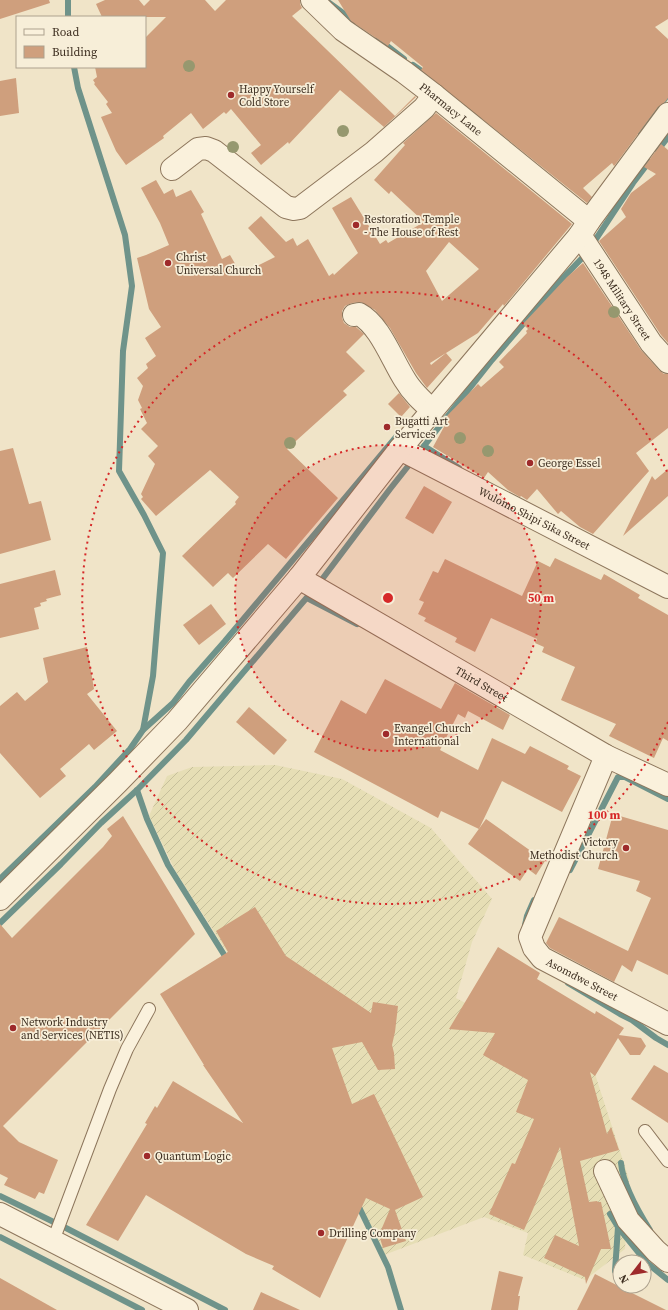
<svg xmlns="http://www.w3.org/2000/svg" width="668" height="1310" font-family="'Source Serif 4',serif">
<defs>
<pattern id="farmland-furrows" width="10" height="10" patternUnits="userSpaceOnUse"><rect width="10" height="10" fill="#e6deb5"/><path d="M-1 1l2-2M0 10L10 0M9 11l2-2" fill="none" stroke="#c6bf9b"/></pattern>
</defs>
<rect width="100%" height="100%" fill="#f0e4c8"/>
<path fill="url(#farmland-furrows)" d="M275,765l67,14 89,49 61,71 -20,43 -16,56 138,73 35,108 -4,70 -40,31 -62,-25 5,-22 -44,-16 -100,38 -94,-204 -114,-179 -27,-56 18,-40 25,-9z"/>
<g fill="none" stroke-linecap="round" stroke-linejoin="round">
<g stroke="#6f938a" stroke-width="6">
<path d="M328,2l26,19"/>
<path d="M68,17v-17"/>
<path d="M378,39l26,20"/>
<path d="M413,65l20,14"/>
<path d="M74,67l4,21 47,147 7,51 -9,65 -4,120 25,44 19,38 -10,123 -10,54"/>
<path d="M467,106l9,8 4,8"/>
<path d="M641,133l27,-39"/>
<path d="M658,150l10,-13"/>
<path d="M592,245l41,-62 16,-21"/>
<path d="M424,446l35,22"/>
<path d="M307,598l50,26"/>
<path d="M137,790l10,29 21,46 60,96"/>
<path d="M570,870l48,-93h7l43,22"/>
<path d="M0,879l95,-92 35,-38 13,-19 30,-27 16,-21 36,-41 171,-204"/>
<path d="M0,923l61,-59 40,-41 36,-33 49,-50 134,-158 70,-93 102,-129 68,-79 27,-28"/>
<path d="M525,925l2,-9 7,-16"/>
<path d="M568,983l52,31 12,6 24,18 12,7"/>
<path d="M621,1163c2,22 17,48 29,67"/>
<path d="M0,1196l64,31 161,83"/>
<path d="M357,1203l31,64 13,43"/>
<path d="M610,1214l8,13 29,36 21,17"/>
<path d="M0,1237l142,73"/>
<path d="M615,1271l3,-44"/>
</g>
</g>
<g fill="#cf9f7d" fill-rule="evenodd">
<path d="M0,0h49l1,3 -50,16z"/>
<path d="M105,0h34l5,6 6,-6h55l10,11 11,-11h74v4l2,4 -10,8 103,100 20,-20 1,1 -32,30 -44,-37 -51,54 -1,-2 -27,23 -10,-12 10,-8 -30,-36 -5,5 -2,-2 -21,17 -12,-16 -28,23 1,2 -38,27 -10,-14 -15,-34 11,-4 -6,-9 2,-2 -14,-18 1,-1 -2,-3 4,-3 -2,-10h50v-29l21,-21h-64l-6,-13z"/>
<path d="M338,0h330v19l-13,8 13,12v59l-3,4 -7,5 -43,58 -1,1 -2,-3 -29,25 9,9 -5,6 -166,-133 2,-3 -32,-26 -3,5 -37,-25z"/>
<path d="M16,78l3,35 -19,3v-35z"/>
<path d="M436,113l136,111 -68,82 -1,-2 -25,29 -48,30 1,2 15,-12 6,7 -25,28 -11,-15 -26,-45 -15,-18 -14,-8 -9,1 -7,3 -3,5v7l2,5 6,4h6l8,7 -18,18 19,19 -22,20 4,4 -60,54 51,49 -52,61 -18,-15 -35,34 -5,-5 -15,14 -31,-31 54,-52 -1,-2 4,-5 -29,-27 -54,46 -15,-17 2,-2 -2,-3 14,-30 -7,-8 10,-10 -17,-17 6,-6 -7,-14 2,-1 -4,-8 5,-14 -6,-8 11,-10 -2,-4 10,-8 -11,-18 16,-11 -12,-18 -12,-51 9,-3 23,-10 -9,-22 -19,-35 15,-8 8,14 9,-5 3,8 15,-7 13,22 -3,2 21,45 8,-4 11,19 34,-17 -27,-29 13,-12 25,26 7,-4 4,8 11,-7 21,37 4,-3 1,2 24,-22 -26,-45 19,-11 29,47 6,-4 2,3 36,-21 -33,-31 -2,3 -15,-14 31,-35 -2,-2zM449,242l30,27 -37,32 -16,-30z"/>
<path d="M661,144l7,6v193l-7,-8 -62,-94 27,-24 -5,-8 10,-16 25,-19 -12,-7z"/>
<path d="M583,263l58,87 18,20 5,4h4v54l-32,25 13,18 -56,63 -13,-7 -19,-16 -3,3 -21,-25 -10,11 -6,-4 -1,1 -12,-7 -20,-18 -4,6 -51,-31 12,-22 -4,-3 37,-38 3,3 23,-20 -5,-5 28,-29 -1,-2 2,-2 -5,-5 44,-47z"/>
<path d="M399,393l11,14 -9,10 -13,-13z"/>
<path d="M13,448l16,56 12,-3 10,39 -51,14v-103z"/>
<path d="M668,469v27l-45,40 29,-60 3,4z"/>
<path d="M424,486l28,16 -19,32 -28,-16z"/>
<path d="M555,558l46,22 3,-6 36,21 -2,3 30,17v126l-5,-3 -9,20 -45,-22 7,-12 -55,-24 14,-33 -33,-15 2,-5 -9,-4 2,-4 -46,-21 -16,34 -20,-10 2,-4 -33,-17 2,-3 -8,-4 6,-12 -5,-2 14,-29 5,2 7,-14 77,37 16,-35 12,6z"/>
<path d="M55,570l6,25 -15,4 1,2 -7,2 1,3 -7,2 5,21 -39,9v-54z"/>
<path d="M211,604l15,20 -27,21 -16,-20z"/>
<path d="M87,647l7,42 -7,5 30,37 -23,19 -5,-6 -29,25 6,7 -26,22 -40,-45v-47l17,-14 8,9 23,-19 -5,-24z"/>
<path d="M385,679l56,30 14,-26 55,32 -7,15 -35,-19 -3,7 -7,-4 -18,36 38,20 14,-32 33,16 5,-8 39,20 -2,3 14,7 -19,36 -60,-31 -23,48 -38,-18 -3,7 -124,-66 27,-52 25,14z"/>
<path d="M249,707l38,33 -13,15 -38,-33z"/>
<path d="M613,814l55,16v145l-31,-15 -5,12 -10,-7 -8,17 -64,-34 -4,-5 13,-26 69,34 23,-53 -15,-7 4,-10 -42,-12z"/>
<path d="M123,816l72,118 -192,192 16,16 39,18 -14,34 -5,-2 -4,7 -31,-14 4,-7 -8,-4v-250l12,14 91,-91 9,-11 -5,-7z"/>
<path d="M486,819l59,42 -9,14 -8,-6 -8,12 -52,-37z"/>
<path d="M255,907l31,49 85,57 2,-11 25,4 -3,26 -3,13 2,8 1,16 -17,1 -16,-28 -30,6 20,56 22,-10 49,103 -28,13 11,31 -23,7 -4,-13 11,-26 -24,-11 -46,100 -48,-29 2,-3 -28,-12 -100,-59 -28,46 -32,-16 61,-101 -2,-1 10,-17 2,2 16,-27 70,42 -40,-58h1l-44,-71 68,-42 -12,-21z"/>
<path d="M498,947l42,26 -3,6 58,35 1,-3 28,17 -5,7 22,3 5,8 -6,9h-10l-12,-17 -23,38 -5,-4 17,62 4,-7 8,23 -39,11 9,41 8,-1 1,1h3l10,47h-10l-15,35 -1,-7 -41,-19 11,-23 24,11 -19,-99 -36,83 -35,-16 23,-51 3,1 19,-45 -18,-7 12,-32 -45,-25 12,-22 -46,-4z"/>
<path d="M654,1065l14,8v50l-37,-24z"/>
<path d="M499,1271l24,6 -5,19h2l-2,14h-27z"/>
<path d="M595,1274l39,20 32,16h-89z"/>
<path d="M0,1278l57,32h-57z"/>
<path d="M261,1292l39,18h-47z"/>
</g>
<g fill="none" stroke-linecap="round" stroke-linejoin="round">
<defs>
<g id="service">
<path d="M645,1131l23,30"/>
<path d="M53,1241l57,-152 17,-40 22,-40"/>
</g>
<g id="minor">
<path id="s1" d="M312,0l31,30 61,42 30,23 155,126"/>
<path d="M172,169l26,-20 8,-1 8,3 72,56 8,2 6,-1 74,-56 50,-44 10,-13"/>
<path id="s2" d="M580,235l71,108 17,19"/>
<path d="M354,315l5,-1c21,11 33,46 46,66 7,12 17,21 27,30"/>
<path id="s3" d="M400,449l268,138"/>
<path id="s4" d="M299,578l307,178 62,29"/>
<path id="s5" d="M606,756l-76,181 4,11 8,10 126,66"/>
<path d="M0,899l118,-117 59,-61 122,-143 101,-129 180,-214 9,-14 79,-107"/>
<path d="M605,1171l23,49 28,31 12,10"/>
<path d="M0,1214l187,96"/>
</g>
</defs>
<use href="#service" stroke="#8d765c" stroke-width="14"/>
<use href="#minor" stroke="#8d765c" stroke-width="24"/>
<use href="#service" stroke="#faf1dc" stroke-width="12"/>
<use href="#minor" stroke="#faf1dc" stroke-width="22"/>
</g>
<g fill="#96986f">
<circle cx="189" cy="66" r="6"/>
<circle cx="343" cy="131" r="6"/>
<circle cx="233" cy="147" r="6"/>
<circle cx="614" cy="312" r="6"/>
<circle cx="460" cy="438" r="6"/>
<circle cx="290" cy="443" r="6"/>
<circle cx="488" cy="451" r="6"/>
</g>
<circle cx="388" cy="598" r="153" fill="#d62828" fill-opacity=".12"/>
<g fill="none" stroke="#d62828" stroke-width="2" stroke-dasharray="2 4">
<circle cx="388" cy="598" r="153"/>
<path d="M668 722A306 306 0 1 1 668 474"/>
</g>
<g fill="#9e2a2b" stroke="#f7eed8" stroke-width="1.5">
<circle cx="231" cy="95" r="4"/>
<circle cx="356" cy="225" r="4"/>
<circle cx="168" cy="263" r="4"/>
<circle cx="387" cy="427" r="4"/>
<circle cx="530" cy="463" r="4"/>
<circle cx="386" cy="734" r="4"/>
<circle cx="626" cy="848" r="4"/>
<circle cx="13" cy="1028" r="4"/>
<circle cx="147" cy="1156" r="4"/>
<circle cx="321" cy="1233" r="4"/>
</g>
<g text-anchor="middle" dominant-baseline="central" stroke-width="3.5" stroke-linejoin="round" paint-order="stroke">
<g font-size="11" fill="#3d2e20" stroke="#f7eed8" text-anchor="start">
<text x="239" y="89">Happy Yourself<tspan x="239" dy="13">Cold Store</tspan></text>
<text x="364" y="219">Restoration Temple<tspan x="364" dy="13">- The House of Rest</tspan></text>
<text x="176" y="257">Christ<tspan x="176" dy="13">Universal Church</tspan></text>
<text x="395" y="421">Bugatti Art<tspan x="395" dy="13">Services</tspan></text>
<text x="538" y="463">George Essel</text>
<text x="394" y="728">Evangel Church<tspan x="394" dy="13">International</tspan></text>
<text x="618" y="842" text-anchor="end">Victory<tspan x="618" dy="13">Methodist Church</tspan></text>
<text x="21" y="1022">Network Industry<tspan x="21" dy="13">and Services (NETIS)</tspan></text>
<text x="155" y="1156">Quantum Logic</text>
<text x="329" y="1233">Drilling Company</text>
</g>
<g font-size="11" fill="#3d2e20" stroke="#f7eed8">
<text stroke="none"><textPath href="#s1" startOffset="177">Pharmacy Lane</textPath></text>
<text stroke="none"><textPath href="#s2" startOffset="77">1948 Military Street</textPath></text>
<text stroke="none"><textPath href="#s3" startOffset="151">Wulomo Shipi Sika Street</textPath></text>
<text stroke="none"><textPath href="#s4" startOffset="211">Third Street</textPath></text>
<text stroke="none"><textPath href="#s5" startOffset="266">Asomdwe Street</textPath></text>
</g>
</g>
<circle cx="388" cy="598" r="6" fill="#d62828" stroke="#f7eed8" stroke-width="2"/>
<g font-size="12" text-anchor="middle" font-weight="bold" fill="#d62828" stroke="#f7eed8" stroke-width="3.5" stroke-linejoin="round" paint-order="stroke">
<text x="541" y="602">50 m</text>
<text x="604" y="819">100 m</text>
</g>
<rect x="16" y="16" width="130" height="52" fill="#f7eed8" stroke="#ada18e"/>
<rect x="24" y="29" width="20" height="6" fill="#faf1dc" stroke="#ada18e"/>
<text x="52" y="36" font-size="12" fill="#3d2e20">Road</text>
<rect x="24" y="46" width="20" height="12" fill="#cf9f7d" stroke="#ada18e"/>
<text x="52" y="56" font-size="12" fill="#3d2e20">Building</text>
<g transform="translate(632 1274) rotate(239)"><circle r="19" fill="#f7eed8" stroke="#ada18e"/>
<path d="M0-3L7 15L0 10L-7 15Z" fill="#9e2a2b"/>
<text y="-6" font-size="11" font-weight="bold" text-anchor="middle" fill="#3d2e20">N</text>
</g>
</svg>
